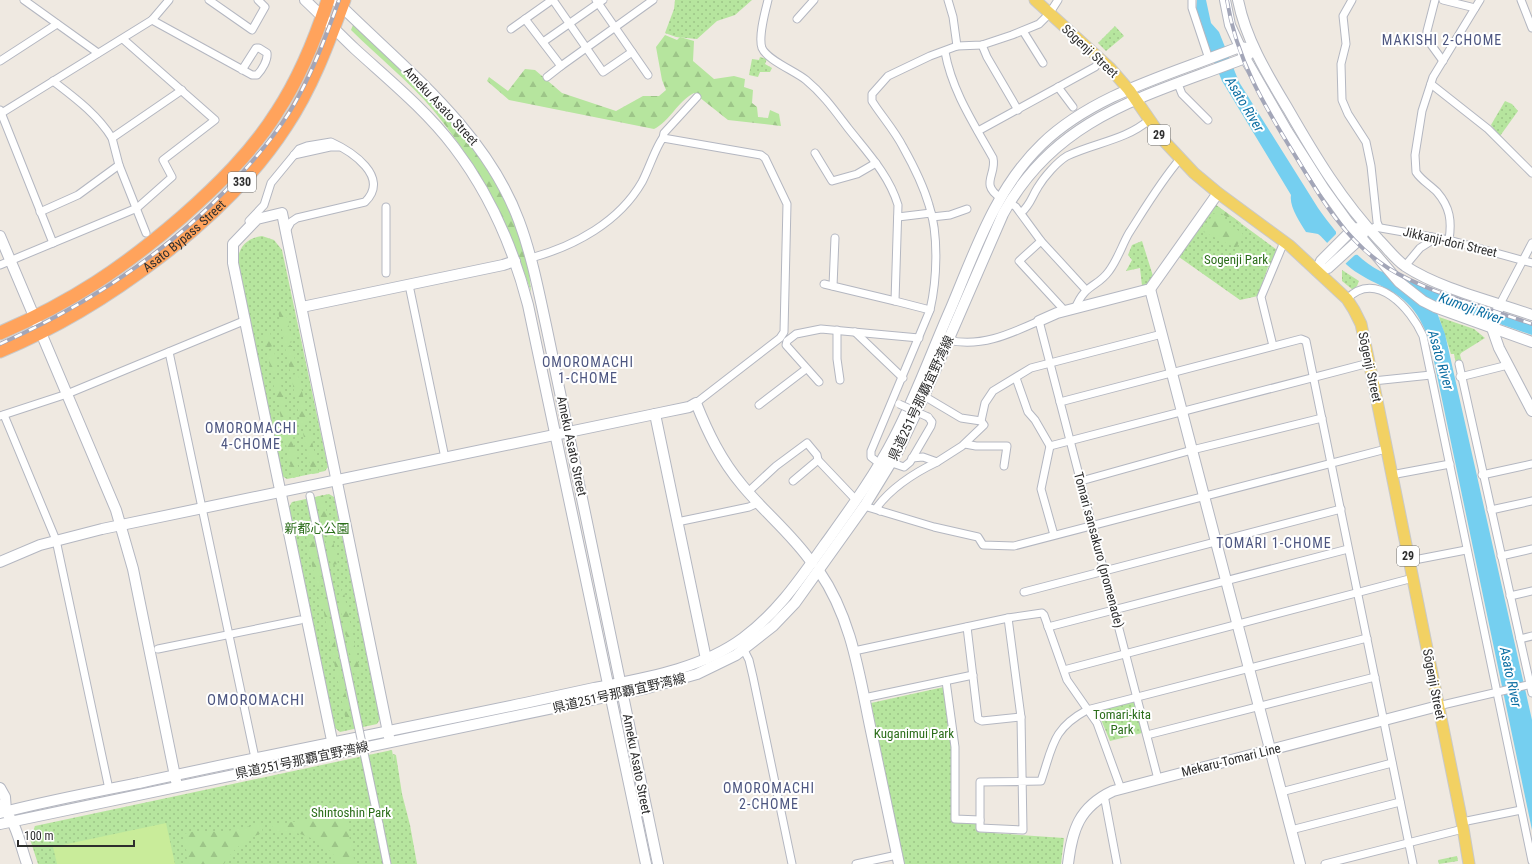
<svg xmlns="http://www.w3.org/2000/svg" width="1532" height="864" font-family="'Roboto Condensed','Noto Sans JP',sans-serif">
<defs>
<pattern id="grass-dots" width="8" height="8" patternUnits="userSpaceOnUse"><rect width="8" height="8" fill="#b6e59e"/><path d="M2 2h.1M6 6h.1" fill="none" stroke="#9dc588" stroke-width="1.8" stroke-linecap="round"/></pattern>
<pattern id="forest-firs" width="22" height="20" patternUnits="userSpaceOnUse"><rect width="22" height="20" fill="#b6e59e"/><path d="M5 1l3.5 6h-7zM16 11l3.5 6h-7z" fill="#9dc588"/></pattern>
</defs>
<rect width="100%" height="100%" fill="#efe9e1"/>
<g fill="url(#grass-dots)">
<path d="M675,0h77l-17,15 -18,6 -20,18 -21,-2 -11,-4 9,-24z"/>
<path d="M1115,26l9,10 -18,15 -8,-8z"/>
<path d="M760,57l7,2 -2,5 7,4 -2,4h-10l-2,5 -9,-2 3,-16 7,1z"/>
<path d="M1505,101l7,3 6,7 -18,25 -9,-11z"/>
<path d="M1216,205l61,45 -7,17h-2l-10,29 -18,4 -61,-43z"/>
<path d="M262,236l12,4 8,10 46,217 -3,4 -38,8 -5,-3 -44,-214c0,-15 9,-24 24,-26z"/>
<path d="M1142,241l11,35 -6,9 -5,1 -2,-18 -14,3 6,-11 -4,-5 4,-10z"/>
<path d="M1342,270l17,11 -2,5 -4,4 -11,-9z"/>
<path d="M1439,317l35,12 11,9 -24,15 -1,2 2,7 -6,2 -2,-10h-3z"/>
<path d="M329,494l5,3 46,222 -3,5 -37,8 -5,-4 -46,-221 3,-5z"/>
<path d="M944,687l8,54 1,80 24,1v10l87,6 -3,26h-157l-33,-161z"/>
<path d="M1136,700l6,33 -32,8 -13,-31z"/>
<path d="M392,750l3,18 -2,-14 3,1 6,39 8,31 7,39h-379l-8,-25 5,-13z"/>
<path d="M1457,856l1,5 -19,3 -1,-4z"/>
</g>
<g fill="url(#forest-firs)">
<path d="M353,25c19,13 35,32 51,48 52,51 93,95 116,166 6,17 10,34 11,53 -23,-69 -51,-124 -97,-181 -25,-30 -56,-54 -83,-81z"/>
<path d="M665,35l12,5 3,-3 14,4 -1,20 21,18 20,-3 11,3 -1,8 9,3 -1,13 5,4 1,10 10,1 2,-8 9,4 2,12 -53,-6 -34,-27c-17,9 -24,28 -40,36l-145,-29 -22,-19 2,-4 19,14 17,-22 10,1 27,23 54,18 27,-15h16l7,-6 -4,-10 -6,-33z"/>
<path d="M1216,205l25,18 -1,2 -26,-16z"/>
<path d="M1214,213l29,21 -7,14 -34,-17z"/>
<path d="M285,309l7,33 -7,2 -7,-33z"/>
<path d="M270,332l3,14 -7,2 -3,-14z"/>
<path d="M292,346l5,24 -7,1 -5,-24z"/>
<path d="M274,350l4,21 -7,1 -4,-21z"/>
<path d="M298,374l6,26 -8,1 -5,-26z"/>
<path d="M280,380l5,23 -7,2 -5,-23z"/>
<path d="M304,404l4,19 -7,1 -4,-19z"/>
<path d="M286,407l5,22 -8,1 -4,-22z"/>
<path d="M291,432l9,44 -7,2 -9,-44z"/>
<path d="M310,432l9,41 -7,1 -9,-41z"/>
<path d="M323,495l15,69 -7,1 -15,-68z"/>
<path d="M310,522l12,56 -5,10 -14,-65z"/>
<path d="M343,588l18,88 -6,1 -17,-79z"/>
<path d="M317,593l9,8 25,119 -5,1 -24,-118h-2z"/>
<path d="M342,802l13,62h-14c-16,-23 -39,-34 -67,-33l-2,-6 69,-10 -3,-4 -1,-8z"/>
<path d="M261,824l2,9c-17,5 -30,16 -39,31h-35l-6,-30 13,-3 27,1z"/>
</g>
<path fill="#c9ec9a" d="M166,823l9,41h-118l-4,-17z"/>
<path fill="#75cff0" d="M1197,0h9l5,23 8,9 20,50 79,126c15,21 39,52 62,63l152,53v11l-90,-31 -4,1 -2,5 9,24 87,386v110l-102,-488c-5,-12 -10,-25 -19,-35 -17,-20 -44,-24 -64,-42 -5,-5 -25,-29 -29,-31 -3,-1 -8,-1 -12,-2 -6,-10 -17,-25 -15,-37l-69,-114 -14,-34 -12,-37z"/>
<path fill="#efe9e1" d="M1336,228l25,26 -6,1 -11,10 -19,-20 11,-11z"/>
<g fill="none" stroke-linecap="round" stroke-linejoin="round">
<defs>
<g id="street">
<path d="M24,0l74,53"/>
<path d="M209,0l43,30 13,-23 -7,-7"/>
<path d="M553,0l50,72 29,-20"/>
<path d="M596,0l52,75"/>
<path d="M768,0c-3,12 -10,37 -6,48 5,12 33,23 44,32 17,14 29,31 42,48 19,24 41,47 50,77l-3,96 35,9"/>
<path d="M948,0l5,17 4,29"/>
<path d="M1192,0v8l17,51"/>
<path d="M1352,0l-9,16 3,28 -5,20 1,36 6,14 18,28 5,24 6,56 2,5"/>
<path d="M1435,0l-8,31v8l16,22"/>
<path d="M1443,0l32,8"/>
<path d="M1521,0l11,28"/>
<path d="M525,19l36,47 -14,11"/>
<path d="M797,19l17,-19"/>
<path d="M152,20l100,55h5c5,-5 11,-15 10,-22l-8,-5h-3l-14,22"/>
<path d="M511,29l41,-29"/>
<path d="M1023,31l20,32"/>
<path d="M543,42l60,-42"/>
<path d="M982,45l5,12 31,53"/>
<path d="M945,52c7,39 29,72 48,106 4,17 -14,26 8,40"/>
<path d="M0,61l57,-37"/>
<path d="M561,66l92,-66"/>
<path d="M53,81c22,17 44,33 59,57"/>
<path d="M1178,84l4,10 26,26"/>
<path d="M1431,84l57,45 44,44"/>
<path d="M1058,87l15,20"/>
<path d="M0,110l53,133"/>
<path d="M0,114l152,-94 17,-20"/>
<path d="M978,131l117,-64 6,-7"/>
<path d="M663,138l1,-5 33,-36"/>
<path d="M815,153l17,28 25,-7 19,-11"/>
<path d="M294,155l36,-8h9"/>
<path d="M1009,202l7,5 25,34 45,49"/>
<path d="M40,212l38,-17 41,-30"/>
<path d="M1021,213c10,-9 10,-15 17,-26 6,-10 19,-25 29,-31 27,-13 59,-16 82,-36"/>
<path d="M898,217l33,-4"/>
<path d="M932,217l18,-2 17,-6"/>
<path d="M249,221l15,-16 7,-22 28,-34 8,-3 24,-4c20,9 60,35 34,60l-68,16 -6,4 -5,9"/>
<path d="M1375,227l74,13 83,23"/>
<path d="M146,233l-27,-68 -7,-27 70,-48"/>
<path d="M1449,240c3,-19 1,-33 -12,-48 -7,-7 -16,-12 -21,-20l-1,-17 7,-44 11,-34 47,-77"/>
<path d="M1041,241l-22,20 46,50"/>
<path d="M531,258c44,-12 88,-36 111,-76 6,-11 15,-38 21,-44l98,17 4,3 22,46 -3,128 -4,6 -84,65"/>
<path d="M0,265l137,-57 35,-31 -9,-17 52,-40 -92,-81"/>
<path d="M1405,266l15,-18 11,-7 1,-4"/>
<path d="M386,273v-66"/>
<path d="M824,284l71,17"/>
<path d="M409,285l36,173"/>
<path d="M833,286l2,-48"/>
<path d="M1347,299c29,-30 64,10 76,37l109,525"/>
<path d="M1500,304l32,-61"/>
<path d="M1075,309c10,-26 22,-21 34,-38 9,-12 13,-26 20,-38 16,-25 32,-52 51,-74"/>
<path d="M837,330v29l3,21"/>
<path d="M855,332l48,46"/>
<path d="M948,340c32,8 62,-6 91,-19l119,458"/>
<path d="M1273,346l-12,-49 23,-55"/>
<path d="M169,352l86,406"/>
<path d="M1459,364l73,329"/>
<path d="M1460,377l48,-12"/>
<path d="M1016,378l12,34 7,8 15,26 319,-83"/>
<path d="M1373,381l58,-6"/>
<path d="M819,382l-33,-37 1,-4 9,-7 25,-5 98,9"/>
<path d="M924,396l37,22 20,3"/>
<path d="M1060,402l241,-63 5,2 107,523"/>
<path d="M759,405l47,-36"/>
<path d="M4,415l52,125 53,249"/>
<path d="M0,416l67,-22 179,-74"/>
<path d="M965,444l11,2h31l-3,20"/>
<path d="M1050,446l-9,43 13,46"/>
<path d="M912,458l11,-1 14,5 25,-16 22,-21 -3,-4 4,-18 8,-12 38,-23 131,-34"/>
<path d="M892,463l12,4 6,-5 21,-36 1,-4 -4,-5"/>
<path d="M880,464l-9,-7v-6l59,-141c7,-30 9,-75 -1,-105 -5,-17 -17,-42 -26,-58 -7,-14 -18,-27 -27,-40l-4,-6v-7l16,-18 42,-20 27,-10 25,-1 30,-10 27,-11 10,-10 9,-14"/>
<path d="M1391,475l59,-11"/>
<path d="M1482,475l50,-11"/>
<path d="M793,481l25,-21"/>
<path d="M1081,481l111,-31 130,-32"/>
<path d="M748,492l28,-26 31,-23 10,12 1,5 38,40"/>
<path d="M310,496l34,162"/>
<path d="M864,506l70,21 44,10 5,8 31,1 372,-97"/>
<path d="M1491,510l41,-9"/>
<path d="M880,511l-3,-4c16,-21 37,-34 60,-45"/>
<path d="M677,522l72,-15 9,-4"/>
<path d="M1501,556l31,-7"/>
<path d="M1409,561l57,-11"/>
<path d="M1024,592l317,-83"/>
<path d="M1510,596l22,-5"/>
<path d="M1008,618l13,99 2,113 -43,-2v-46l61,-1c12,-35 11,-52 46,-71l280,-72"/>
<path d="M967,627l11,92 4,2 39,-4"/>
<path d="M1048,627l300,-78"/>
<path d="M1520,639l12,-3"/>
<path d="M158,649l142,-29"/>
<path d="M744,650l5,10 4,17 39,187"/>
<path d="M854,651l154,-33 34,-5 2,2 23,65 30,43 24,66"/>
<path d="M1064,670l349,-92"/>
<path d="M946,681l9,66v72l25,1"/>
<path d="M864,698l109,-23"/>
<path d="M1438,706l94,-22"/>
<path d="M1147,735l228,-58"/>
<path d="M1281,792l111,-29"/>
<path d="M1104,795l13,69"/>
<path d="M1462,822l59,-12"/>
<path d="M379,824l8,40"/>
<path d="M1291,830l109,-28"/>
<path d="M856,864l41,-9"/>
<path d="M1325,864l138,-35"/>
</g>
<g id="secondary">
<path d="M305,0c17,16 33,33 50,49 34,31 71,61 99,98 36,47 59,100 74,158l118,559"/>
<path d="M335,0c67,67 150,129 184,221 13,35 20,72 28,109l111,534"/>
<path d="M1225,0l5,25 15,33 42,73 37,58 23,32 52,61 24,19 12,6 97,35"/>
<path d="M1238,0c8,40 29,74 50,109 27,47 54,92 91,131 9,9 16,19 26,26 35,23 87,35 127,49"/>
<path d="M0,236l116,274 17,59 43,212"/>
<path d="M1317,271l4,-10 32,-32 6,-1"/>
<path d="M1317,271l11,-3 33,-30 3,-6"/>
<path d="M1150,289l150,575"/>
<path d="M1500,304l-8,24 7,20 33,63"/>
<path d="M302,307l201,-42 12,-4"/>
<path d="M1039,321l18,-8 93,-24 68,-96"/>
<path d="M655,414l51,245"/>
<path d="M0,562l40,-17 62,-16 553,-115 34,-7 7,-4c12,30 25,57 46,82 22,27 50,49 70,78"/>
<path d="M819,571c32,46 40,102 51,155 10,46 19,92 29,138"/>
<path d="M334,750l-101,-487v-19l24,-25 25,-6 107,524"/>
<path d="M0,788l5,9 1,14"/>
<path d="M0,805c16,15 20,39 27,59"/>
<path d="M0,813c46,-12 93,-21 139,-30 128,-28 257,-53 386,-80 23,-5 46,-10 69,-15 51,-10 107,-19 149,-50 35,-26 57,-59 82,-94 25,-35 50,-69 69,-106 22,-42 38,-87 57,-130 24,-57 45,-120 91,-164 53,-51 131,-70 197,-97l15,2"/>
<path d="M0,824l644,-135 53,-15 39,-19 37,-29 22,-23 70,-98 33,-54 26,-55 79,-182c54,-99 145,-118 242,-156l9,-9"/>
<path d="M1068,864c4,-34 11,-57 45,-73l325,-85"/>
</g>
<path id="primary" d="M1035,0l75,68 19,22 36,52 29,31 24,20 72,53 57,53 7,11 7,14 12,57 89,441 7,42"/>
<g id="highway">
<path d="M0,333c72,-31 123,-65 182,-116 35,-31 70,-65 95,-105 23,-35 38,-72 51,-112"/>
<path id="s1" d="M0,351c102,-42 226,-132 286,-225 26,-39 42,-83 58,-126"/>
</g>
</defs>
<use href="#street" stroke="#b4b7c1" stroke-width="9"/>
<use href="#secondary" stroke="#b4b7c1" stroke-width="12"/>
<use href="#primary" stroke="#c9c9c9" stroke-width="13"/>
<use href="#highway" stroke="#c9c9c9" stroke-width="15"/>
<use href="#street" stroke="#fff" stroke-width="7"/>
<use href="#secondary" stroke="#fff" stroke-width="10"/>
<use href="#primary" stroke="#f2d163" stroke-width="11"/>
<use href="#highway" stroke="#ffa35c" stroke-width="13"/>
<defs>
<g id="rail">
<path d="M1227,0c9,59 38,107 69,157 25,42 50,84 92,111 40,25 99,40 144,56"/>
<path d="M0,344c85,-38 161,-87 226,-154 23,-24 45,-49 63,-77 22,-36 36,-74 50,-113"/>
</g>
</defs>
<use href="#rail" stroke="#a3a6b8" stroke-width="4"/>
<use href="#rail" stroke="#fff" stroke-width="2.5" stroke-dasharray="8" stroke-linecap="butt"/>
<defs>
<g id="street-bridge">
<path d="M899,404l29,13"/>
<path d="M344,658l35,166"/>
</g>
</defs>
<use href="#street-bridge" stroke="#b4b7c1" stroke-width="9" stroke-linecap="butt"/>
<use href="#street-bridge" stroke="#fff" stroke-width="7"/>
</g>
<g text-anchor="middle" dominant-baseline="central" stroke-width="4" stroke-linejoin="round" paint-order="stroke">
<g fill="#fff" stroke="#6d6d6d" stroke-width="1">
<rect x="1148" y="125" width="22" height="20" rx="3"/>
<rect x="228" y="172" width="28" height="20" rx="3"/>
<rect x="1397" y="546" width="22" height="20" rx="3"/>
</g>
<g font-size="12" font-weight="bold" fill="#2e2e2e">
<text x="1159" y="135">29</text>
<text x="242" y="182">330</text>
<text x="1408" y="556">29</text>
</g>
<g font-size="13" fill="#2e2e2e" stroke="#fff">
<text transform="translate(1090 51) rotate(43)">Sōgenji Street</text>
<text transform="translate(441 106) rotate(47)">Ameku Asato Street</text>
<text stroke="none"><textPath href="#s1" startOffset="218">Asato Bypass Street</textPath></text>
<text transform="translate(1450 242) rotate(13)">Jikkanji-dori Street</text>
<text transform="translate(1370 367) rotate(78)">Sōgenji Street</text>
<text transform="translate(921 398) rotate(-65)">県道251号那覇宜野湾線</text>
<text transform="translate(572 446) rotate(78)">Ameku Asato Street</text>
<text transform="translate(1099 550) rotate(75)">Tomari sansakuro (promenade)</text>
<text transform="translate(1434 684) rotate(79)">Sōgenji Street</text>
<text transform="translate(619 693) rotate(-13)">県道251号那覇宜野湾線</text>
<text transform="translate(302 760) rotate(-12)">県道251号那覇宜野湾線</text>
<text transform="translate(1231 760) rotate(-14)">Mekaru-Tomari Line</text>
<text transform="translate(637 764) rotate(79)">Ameku Asato Street</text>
</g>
<g font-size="13" fill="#2c6e1b" stroke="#fff">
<text x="1236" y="259">Sogenji Park</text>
<text x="317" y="528">新都心公園</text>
<text x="1122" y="714">Tomari-kita<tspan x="1122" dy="15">Park</tspan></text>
<text x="914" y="733">Kuganimui Park</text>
<text x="351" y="812">Shintoshin Park</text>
</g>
<g font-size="14" letter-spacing="1" fill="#4d5680" stroke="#fff">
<text x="1442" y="40">MAKISHI 2-CHOME</text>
<text x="588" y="362">OMOROMACHI<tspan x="588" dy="16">1-CHOME</tspan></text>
<text x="251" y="428">OMOROMACHI<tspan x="251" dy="16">4-CHOME</tspan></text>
<text x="1274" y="543">TOMARI 1-CHOME</text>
<text x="769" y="788">OMOROMACHI<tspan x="769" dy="16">2-CHOME</tspan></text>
</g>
<g font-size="14" font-style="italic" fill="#0d6fa3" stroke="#fff">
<text transform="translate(1245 104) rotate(59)">Asato River</text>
<text transform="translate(1471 308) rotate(20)">Kumoji River</text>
<text transform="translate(1441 360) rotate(74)">Asato River</text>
<text transform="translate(1511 677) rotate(78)">Asato River</text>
</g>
<g font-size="15" letter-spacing="1" fill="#4d5680" stroke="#fff">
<text x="256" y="700">OMOROMACHI</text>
</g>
</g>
<path d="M18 840v6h116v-6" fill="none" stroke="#2e2e2e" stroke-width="2"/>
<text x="24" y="840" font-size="12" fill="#2e2e2e" stroke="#ffffff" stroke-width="3" paint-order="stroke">100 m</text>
</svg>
